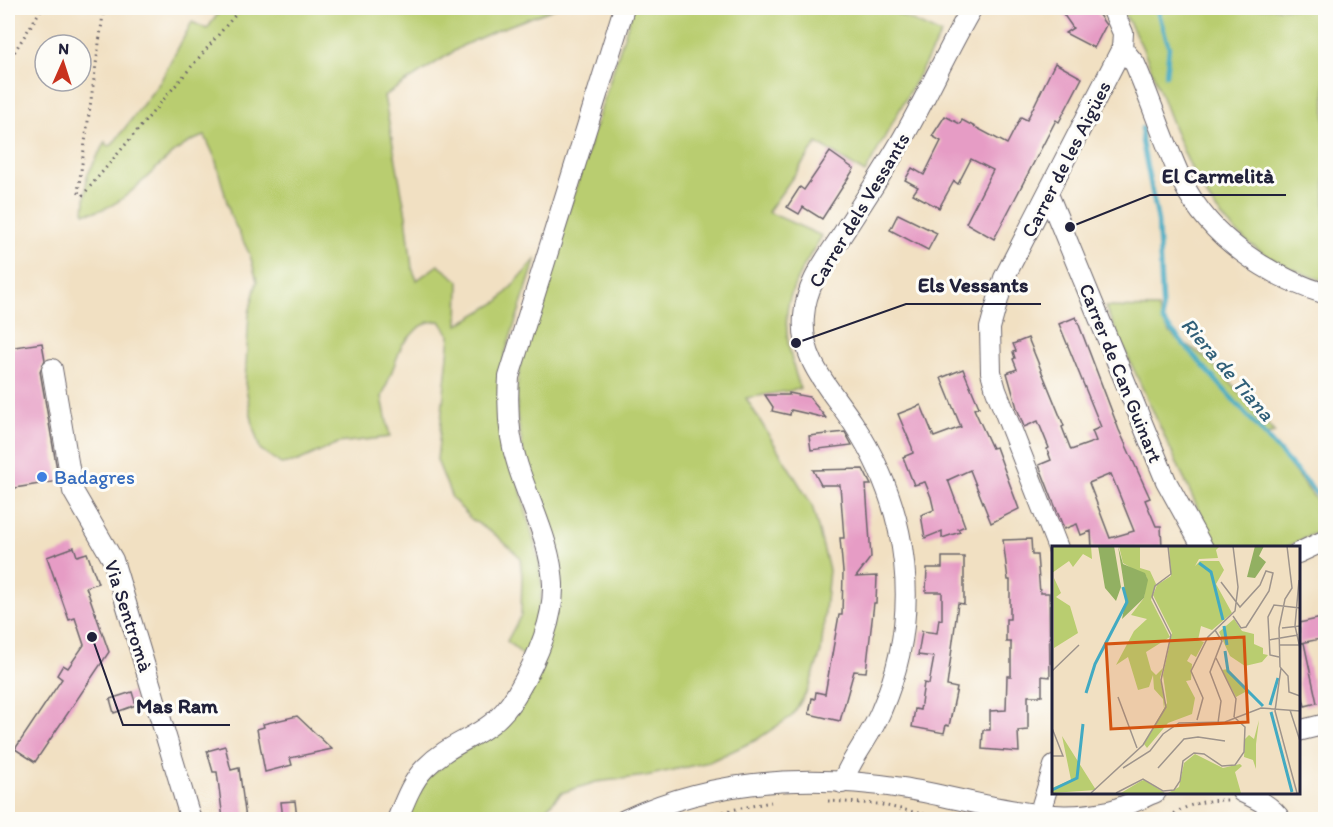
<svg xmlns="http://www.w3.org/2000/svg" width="1333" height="827" font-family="Itim,sans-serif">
<rect width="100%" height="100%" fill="#fdfcf7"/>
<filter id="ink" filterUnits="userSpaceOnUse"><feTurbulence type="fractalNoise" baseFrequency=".0167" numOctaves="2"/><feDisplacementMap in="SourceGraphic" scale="12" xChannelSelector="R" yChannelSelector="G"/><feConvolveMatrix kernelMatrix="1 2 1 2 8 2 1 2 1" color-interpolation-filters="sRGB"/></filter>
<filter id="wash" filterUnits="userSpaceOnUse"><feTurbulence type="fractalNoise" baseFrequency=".008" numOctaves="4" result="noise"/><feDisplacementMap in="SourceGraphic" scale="24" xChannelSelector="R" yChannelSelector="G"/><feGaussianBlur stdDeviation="1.35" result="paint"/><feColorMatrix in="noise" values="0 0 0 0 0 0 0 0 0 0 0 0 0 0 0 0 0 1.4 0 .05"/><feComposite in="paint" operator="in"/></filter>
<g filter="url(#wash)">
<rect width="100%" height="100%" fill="#f1e0c2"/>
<g fill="#b9cd70" stroke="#6e7856" stroke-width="1.5">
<path d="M222,8h334l-61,23 -33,15 -78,50 22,119 6,53 5,12 21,-15 21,16 -1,44 41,-24 37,-42 -32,98 -5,48 40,156 3,27 -3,26 -14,43 -18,-16 14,-26 1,-39 -2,-19 -23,-21 -26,-17 -19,-21 -15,-38 13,-124 -10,-15 -11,1 -11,6 -16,17 -20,52 8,40 -52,6 -40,18 -17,3 -21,-15 -6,-19 -9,-47 4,-70 8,-32 -7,-26 -19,-38 -16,-59 -10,-22c-46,12 -71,75 -121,77l3,-37 18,-34 2,4 5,-1 48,-63 32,-60 15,7z"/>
<path d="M633,8h252l56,26 -76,139 -48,-30 -49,69 54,24c-41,64 -44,81 -22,153l-54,9 66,107 17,65 -8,82 -13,38 -16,26 -36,24 -47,22 -63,14 -50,6 -35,11 -24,26 -132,1 22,-42 30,-23 37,-23 59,-108 -36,-208v-31l4,-25z"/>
<path d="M1121,8h204v273c-123,-38 -136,-119 -179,-225 -6,-16 -16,-32 -25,-48z"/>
<path d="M1105,307l53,1c13,39 25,29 50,52 24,22 45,49 67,73l-9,2 59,76v17l-40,20h-69z"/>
</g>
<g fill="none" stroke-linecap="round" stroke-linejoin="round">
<g stroke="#42aac2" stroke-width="4.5">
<path d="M1157,8l12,39 -3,28"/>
<path d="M1142,128v14l16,79 5,100 163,183"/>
</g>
</g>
<g id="blocks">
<g fill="#e69cc5" fill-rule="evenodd">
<path d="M1059,8h35l12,17 -12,23 -29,-15 8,-5z"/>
<path d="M1055,63l27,15 -23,44 -3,-2 -62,119 -28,-16 27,-53 -22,-11 -13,25 -4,-3 -15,27 -26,-14 5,-7 -13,-7 7,-12 12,7 17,-34 -9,-5 13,-20 15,8 2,-4 45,24 14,-27 6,3z"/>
<path d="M830,152l24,17 -32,50 -19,-12 -4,7 -12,-7 13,-20 4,3z"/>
<path d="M898,214l39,19 -9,17 -38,-20z"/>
<path d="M1076,317l43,113 31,68 -5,2 11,26h5l1,22 -49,-2 1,2h-22l-1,-17 -10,4 -4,-11 -13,5 -25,-64 12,-5 -4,-11 2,-1 -11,-27 -14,6 -7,-19 -10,-35 10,-4 -4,-10 2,-1 -2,-6 3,-1 -3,-7 15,-6 36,88 -2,1 9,23 25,-9 -4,-10 9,-4 -42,-103zM1111,474l23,57 -24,7 -21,-55z"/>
<path d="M42,343l3,17 -5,11 19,110 -51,8v-141z"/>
<path d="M963,369l16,38 -5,2 18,39 4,-1 23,62 -28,14 -21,-53 -22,10 17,46 -7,3 2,3 -18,6v-7l-17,7 -4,-23 13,-5 -3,-13 -6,-15 -11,3 -11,-28 10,-4 -1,-6 -14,-33 23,-9 13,32 27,-10 -20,-49z"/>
<path d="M789,393l20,4 17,21 -35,-8 -1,5 -18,-4 1,-4 -8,-12h24z"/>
<path d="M845,432l7,13 -41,5 -2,-14z"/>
<path d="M863,469l8,16h-5l5,72 -15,20 21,-1 -1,27h-2l-8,69 -12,-1 -14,50 -31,-7 3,-16 3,1 1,-7 9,2 14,-79h3l1,-43 -3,-34h4l-4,-53h-19l-8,-15z"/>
<path d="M1031,539l1,16h5l3,38h9l1,84 -8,-1v20h-14v34l-10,1 1,21 -37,-3 1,-19h7v-19l16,-1 1,-34h4v-34h-5v-23h4v-39h-2l-5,-40z"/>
<path d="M74,547l3,9 10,-3 11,30 -12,4 23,65 -74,110 -20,-13 47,-70 -5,-4 6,-10 5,3 16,-23 -9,-27 -6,2 -22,-63z"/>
<path d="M942,557h22v47l-6,-1 -11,83 10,2 -8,38 -3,-1 -2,8 -32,-6 3,-18 5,1 4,-27 5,1 5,-27 -16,-2 4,-24 15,2 2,-14 3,1v-28h-16l1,-24h15z"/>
<path d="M1326,617v21l-26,5h4l13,60 -12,3 -6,-23v-60z"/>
<path d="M132,692l4,13 -22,8 -4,-14z"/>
<path d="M297,716l35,33 -42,9 2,7 -27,7 -8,-43 7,-2 -1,-3z"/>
<path d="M225,746l6,24 8,-2 7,51h-23l-6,-47h-4l-6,-21z"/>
<path d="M295,801l2,18h-14l-2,-17z"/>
</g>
</g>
</g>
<g filter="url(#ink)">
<use href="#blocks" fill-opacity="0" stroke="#6a646a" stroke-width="1.5"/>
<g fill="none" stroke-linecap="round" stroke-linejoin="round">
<defs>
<g id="minor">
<path d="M1122,48l13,16c17,39 30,81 48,119 27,55 86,94 143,111"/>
<path d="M1048,194l118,287 37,67"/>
<path d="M52,369l21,122 40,69 78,260"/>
<path d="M1058,548l-62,-158 -5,-18 -1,-44 14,-50 118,-230 1,-15 -11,-25"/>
<path d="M1298,553l28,-13"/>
<path d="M1298,731l28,-7"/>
<path d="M842,783c9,-25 29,-47 39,-72 42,-96 29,-201 -28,-288 -23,-35 -53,-62 -49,-107 2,-32 21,-55 38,-81 19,-30 40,-61 58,-92 26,-44 46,-91 72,-135"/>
<path d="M1242,792c15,7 30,14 39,28"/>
<path d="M1039,815l15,-49"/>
<path d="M397,820c7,-17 15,-39 28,-52 31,-32 65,-29 91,-73 19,-32 38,-73 37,-111 -2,-41 -23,-79 -35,-118 -10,-29 -11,-59 -9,-89l115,-369"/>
<path d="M625,820c87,-41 184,-46 277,-32 69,11 136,38 207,23 16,-4 32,-13 47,-19"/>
</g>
</defs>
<use href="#minor" stroke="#6a646a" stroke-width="22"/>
<g stroke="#6a646a" stroke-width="3" stroke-dasharray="1.5 4.5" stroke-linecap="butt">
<path d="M104,8l-26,184 4,4 159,-188"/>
<path d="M8,62l34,-54"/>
<path d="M828,801l50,3 72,16"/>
<path d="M682,820l89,-18"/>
<path d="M1164,820c22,-15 37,-20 64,-20"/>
</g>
<use href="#minor" stroke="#fff" stroke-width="20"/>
</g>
</g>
<circle fill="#3f7fe0" stroke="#fdfcf7" stroke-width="2" cx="42" cy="477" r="6"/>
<g text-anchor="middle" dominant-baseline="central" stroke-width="6" stroke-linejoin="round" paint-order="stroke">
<g font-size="20" fill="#22223b" stroke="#fdfcf7">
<text transform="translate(1066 159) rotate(-63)">Carrer de les Aigües</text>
<text transform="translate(859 210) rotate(-59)">Carrer dels Vessants</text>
<text transform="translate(1121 373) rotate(68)">Carrer de Can Guinart</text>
<text transform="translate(129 616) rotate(72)">Via Sentromà</text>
</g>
<g font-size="20" fill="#366cbe" stroke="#fdfcf7" text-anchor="start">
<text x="54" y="477">Badagres</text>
</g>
<g font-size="21" font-style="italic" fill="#305f78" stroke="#fdfcf7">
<text transform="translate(1228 369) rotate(49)">Riera de Tiana</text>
</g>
</g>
<g transform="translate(1052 546)">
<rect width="248" height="248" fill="#f1e0c2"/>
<path d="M0,0h39l1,13 -9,-5 -10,13 -4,-6 -17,12zM67,0h21v22l10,3 6,13 -5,16 19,37 -24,15 5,18 5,5 7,-7 -3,10 5,24 -1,7 -1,-10 -9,-10 -1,-14 -4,12 -11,3 -10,-33 -12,8 18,-34 13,-12 -16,-4 13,-17 3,-21 -24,-14zM117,0h51l-4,4 2,8 -19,1 -4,7 5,-5h19l5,9 -8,14 16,29 -20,17 -11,-4 -3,14 6,2 -8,15 -5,-3 -4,7 5,3 -1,16 -5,1 9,17 -3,16 -24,9 -21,25 -3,-4 23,-41 -4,-28 9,-42 -19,-38 4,-10 14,-9zM2,32l7,15 -5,4 14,9 8,27 -24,15zM182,73l8,12 12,3v10l9,4v6l5,1 -6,7 -17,4 -15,-10 -11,-24zM176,123l12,13 7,9 -11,6 -14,-27zM207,174l-3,24v25l-3,-9 -9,-3 1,-18 4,-4 5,4zM10,190l34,54 -44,3v-5l19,-8zM143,208l28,14 17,-4 2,2 -7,6 6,21h-73l11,-6 5,-24zM92,234l21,13h-44l20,-12z" fill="#b9cd70"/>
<path d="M46,0h16l7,41 -5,14 -11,-13zM66,0l5,18 22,9 3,7 -4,18 -22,21 4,-21zM203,0h9l-5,10 7,6 -11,16 -8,-1z" fill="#92b062"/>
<path fill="none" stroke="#42aac2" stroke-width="3" d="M147,17l12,9 12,48M172,80l3,19M173,105l3,20 35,35M34,147l9,-29 32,-62 -4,-15M218,159l8,-27M219,166l21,80M0,244l25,-12 6,-54"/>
<path fill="none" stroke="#9e948c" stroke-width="1.5" d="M247,34l-4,46 5,22M169,36l19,25 20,-22 6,-14 7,2 -4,18 -23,36 -5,1 -8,-12M230,82l18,-2M163,84l7,11 -12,31 11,29 -3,22M217,94l29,-5M227,99h20M227,111l-9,-2 -2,-38 6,-12 26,3M164,112l20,41 -2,18M228,121l-1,-39 6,-29 7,-11 -5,-42M228,121l8,9 1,16 11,4M229,122l-6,43 22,82M0,125l27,-26M66,151l19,51M238,164l10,31M145,174l6,-22 -12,-27 17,-34 27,-26 3,-24 -5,-41M0,182l11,28h-11M71,222l27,-17 13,-17 16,-11 46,-1 36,-14 39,3M106,222l26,-29 14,-2 27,4M39,247l52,-48 23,-38 -5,-27 10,-45 -19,-38 3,-11 16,-12 -3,-28M64,247l27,-14 20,12 11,-1 6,-9 3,-20 11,-8 10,1 18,12 13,-1 9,-13 1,-25 -11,-10"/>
<path fill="#d45411" fill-opacity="0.15" stroke="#d45411" stroke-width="3" d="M192,91l4,85 -137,7 -5,-85z"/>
<rect width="248" height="248" fill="none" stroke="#22223b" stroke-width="3"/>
</g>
<path fill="none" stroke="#22223b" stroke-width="2" d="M1070 227L1150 195H1286M796 343L906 304H1041M92 637L123 725H230"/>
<g fill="#22223b" stroke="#fdfcf7" stroke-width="2">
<circle cx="1070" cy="227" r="6"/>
<circle cx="796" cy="343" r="6"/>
<circle cx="92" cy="637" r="6"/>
</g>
<g font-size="21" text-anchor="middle" font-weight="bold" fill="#22223b" stroke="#fdfcf7" stroke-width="6" stroke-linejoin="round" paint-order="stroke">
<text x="1218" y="183">El Carmelità</text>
<text x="973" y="292">Els Vessants</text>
<text x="177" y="713">Mas Ram</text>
</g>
<rect width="1333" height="827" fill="none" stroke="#fdfcf7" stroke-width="30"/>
<g transform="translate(63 63) rotate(3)"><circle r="28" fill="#fdfcf7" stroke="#a5a5ac" stroke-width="1.5"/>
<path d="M0-4.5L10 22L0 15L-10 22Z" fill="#c8321e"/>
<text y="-9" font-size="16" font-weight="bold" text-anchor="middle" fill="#22223b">N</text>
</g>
</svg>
